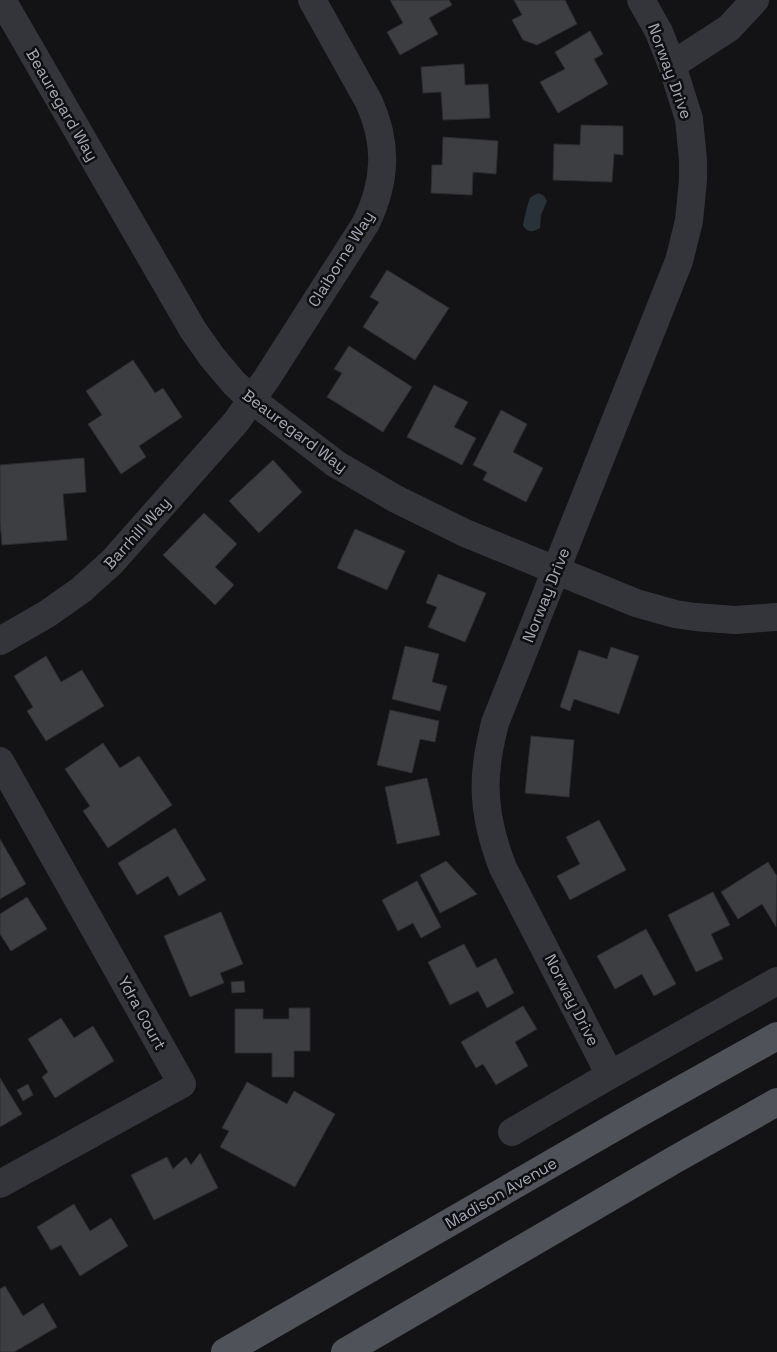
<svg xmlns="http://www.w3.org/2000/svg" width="777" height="1352" font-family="'Space Grotesk',sans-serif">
<rect width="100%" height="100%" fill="#131315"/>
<path fill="#293239" d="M538,193l6,3 3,5 -6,14 -1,13c-7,4 -12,5 -17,-2 0,-3 6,-27 7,-28 3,-3 5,-3 8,-5z"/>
<g fill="#3d3e42" stroke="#2d2d31">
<path d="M390,0h59l3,5 -23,13 9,16 -38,21 -13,-23 16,-9z"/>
<path d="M514,0h51l12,24 -40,21 -14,-5 -11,-20 10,-5z"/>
<path d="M590,31l13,23 -9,5 14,25 -50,29 -18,-31 25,-13 -10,-17z"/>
<path d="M464,64l1,21 23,-1 2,34 -47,2 -2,-28 -18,1 -2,-26z"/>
<path d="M581,125l42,1v29l-9,-1 -2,28 -59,-2 1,-36 26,1z"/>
<path d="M443,137l55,4 -2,33 -23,-2 -1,23 -41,-2 1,-28h10z"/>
<path d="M387,270l62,38 -34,52 -52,-33 16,-25 -9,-5z"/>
<path d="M349,346l63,41 -29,45 -56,-35 15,-24 -8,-4z"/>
<path d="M133,360l22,33 8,-5 19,29 -43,29 7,11 -25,17 -33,-50 14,-9 -16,-24z"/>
<path d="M434,385l34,17 -14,25 22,11 -14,27 -55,-28z"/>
<path d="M501,410l26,14 -14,28 30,16 -17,34 -43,-22 4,-8 -14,-7z"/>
<path d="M84,458l2,34 -23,2 4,46 -65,5 -2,-24v-56z"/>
<path d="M273,460l29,32 -43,41 -30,-32z"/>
<path d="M204,513l33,31 -22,23 19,18 -19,20 -52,-50z"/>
<path d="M355,529l50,22 -18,39 -50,-22z"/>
<path d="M438,574l48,19 -21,49 -37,-15 9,-20 -11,-4z"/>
<path d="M405,646l34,8 -7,28 15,4 -7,25 -48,-12z"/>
<path d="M611,647l28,9 -20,58 -45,-15 -4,12 -10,-4 19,-57 28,9z"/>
<path d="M46,656l15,26 21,-12 22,36 -58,35 -19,-30 6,-4 -19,-31z"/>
<path d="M390,710l49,11 -4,21 -15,-3 -8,34 -35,-8z"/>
<path d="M531,736l43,4 -5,57 -44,-4z"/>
<path d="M103,743l17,25 19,-12 33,49 -64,43 -25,-37 7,-5 -25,-37z"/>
<path d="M427,778l13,57 -43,9 -12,-57z"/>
<path d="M599,820l27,50 -56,30 -13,-24 23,-12 -14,-27z"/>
<path d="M175,828l31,52 -27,16 -11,-20 -31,19 -19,-32z"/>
<path d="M0,839l26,45 -26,15z"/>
<path d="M446,861l31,33 -37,19 -20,-38z"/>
<path d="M768,862l9,14 -1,51 -14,-23 -24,15 -17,-27z"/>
<path d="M417,881l24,46 -20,11 -8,-15 -15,8 -16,-31z"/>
<path d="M713,892l17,33 -19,9 12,25 -27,13 -28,-57z"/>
<path d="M27,897l20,32 -36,22 -11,-17v-20z"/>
<path d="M221,912l22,52 -23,9 4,10 -34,14 -26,-61z"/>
<path d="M646,929l30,55 -22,12 -12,-22 -27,15 -18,-33z"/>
<path d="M464,944l13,24 19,-10 18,35 -27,15 -9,-17 -28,14 -22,-43z"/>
<path d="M244,981l1,11 -13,1 -1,-11z"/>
<path d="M523,1006l14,23 -22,13 13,24 -32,19 -13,-21 -7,4 -15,-26z"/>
<path d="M289,1008h21v43h-16v26h-22v-24h-37v-44h28v10h26z"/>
<path d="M61,1018l13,20 19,-12 21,35 -59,37 -13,-21 6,-5 -20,-33z"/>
<path d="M0,1078l22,36 -22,13z"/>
<path d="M247,1082l40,22 7,-13 41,23 -40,73 -75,-40 9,-16 -7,-3z"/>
<path d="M28,1084l5,11 -10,6 -6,-11z"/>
<path d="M200,1153l18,35 -64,32 -23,-45 36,-18 6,12 13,-12 5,8z"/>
<path d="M74,1204l16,27 21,-13 17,28 -48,30 -19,-31 -10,5 -14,-23z"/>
<path d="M5,1286l18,30 20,-13 14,24 -43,25h-14v-63z"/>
</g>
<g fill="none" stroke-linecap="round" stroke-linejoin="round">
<g stroke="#34353a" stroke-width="28">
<path d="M2,0l191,330 19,27 22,26 18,17 84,64 60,35 69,34 171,70 39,11 20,3 40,3 42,-3"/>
<path d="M672,65l57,-37 26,-28"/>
<path d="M0,641l47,-27 34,-24 31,-28 124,-140 31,-44 99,-155c20,-41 22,-79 3,-121l-57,-102"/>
<path d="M0,761l182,323 -182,100"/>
<path d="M610,1075l167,-94"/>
<path d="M512,1132l98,-57 -107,-207c-13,-33 -21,-67 -16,-103 1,-14 5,-29 8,-42l184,-462 10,-40 4,-41v-20l-4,-41 -17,-54 -13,-33 -18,-32"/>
</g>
<g stroke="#505259" stroke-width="28">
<path d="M225,1352l409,-236 143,-80"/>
<path d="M345,1352l329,-192 103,-58"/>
</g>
</g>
<g text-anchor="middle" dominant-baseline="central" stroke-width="5" stroke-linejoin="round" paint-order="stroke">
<g font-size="16" fill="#a4a9b6" stroke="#0e0e10">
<text transform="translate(670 71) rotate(70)">Norway Drive</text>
<text transform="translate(62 105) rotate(60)">Beauregard Way</text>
<text transform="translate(341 259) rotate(-58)">Claiborne Way</text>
<text transform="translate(295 431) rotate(37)">Beauregard Way</text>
<text transform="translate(137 533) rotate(-48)">Barrhill Way</text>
<text transform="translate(546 595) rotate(-68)">Norway Drive</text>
<text transform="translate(572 1000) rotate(63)">Norway Drive</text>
<text transform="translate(142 1013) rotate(61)">Ydra Court</text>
<text transform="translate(501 1193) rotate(-30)">Madison Avenue</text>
</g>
</g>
</svg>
